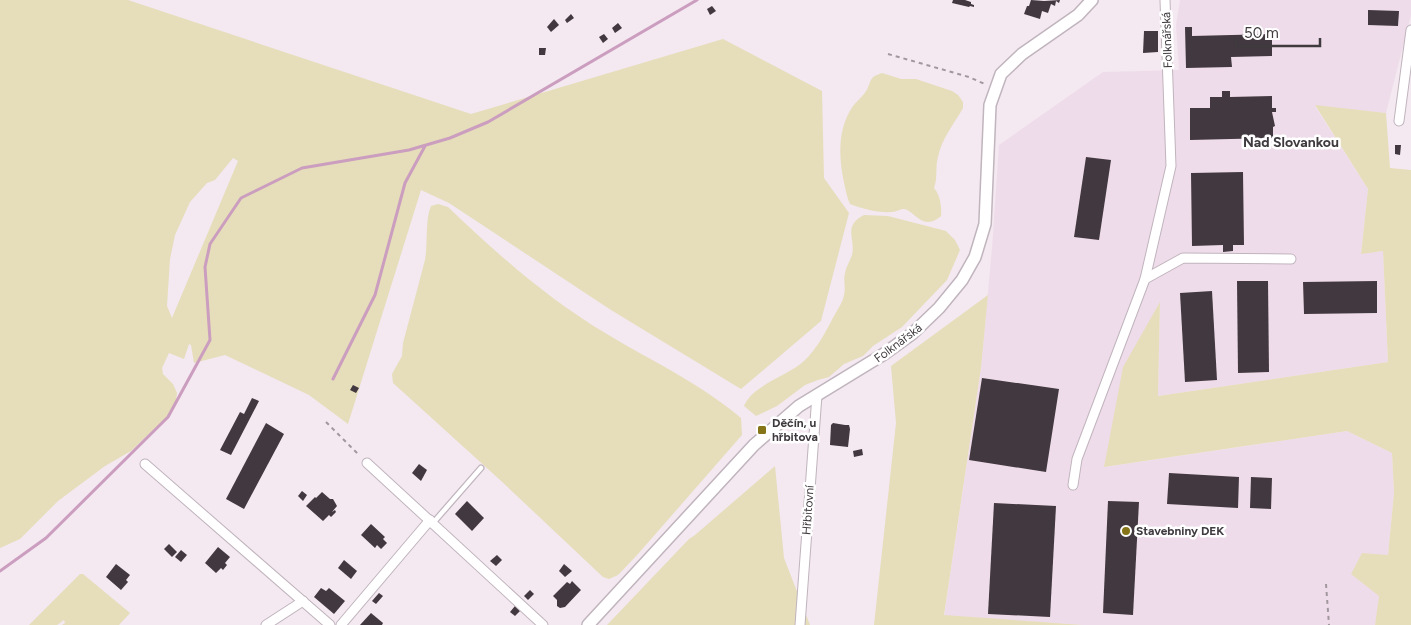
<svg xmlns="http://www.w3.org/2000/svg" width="1411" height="625" font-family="Figtree,sans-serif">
<rect width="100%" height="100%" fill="#f4e8f1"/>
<path fill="#efdcea" d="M1180,0h231v15l-25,98 -71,-7 53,83 -7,64 22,-2 5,111 -230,34 2,-92 -55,163 242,-36 45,22 2,40 -6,62 -13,70h-292l-139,-9 37,-248 11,-120 7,-103 104,-73 76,-2 -3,-45z"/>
<g fill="#e6deba" fill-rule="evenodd">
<path d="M0,0h128l343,114 252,-75 99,52 2,87 25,35 -28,108 -80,68 -130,-79 -162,-107 -28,-13 -73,234 -39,-29 -84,-40 -31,8 -3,-18 -2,-1 -5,15 -15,-6 -7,15 1,6 10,10 4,9 -1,8 -4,11 -41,39 -26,15 -47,35 -38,38 -20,9zM233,158l5,3 -66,157 -5,-12 3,-47 5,-24 15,-33 17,-19 8,-3z"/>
<path d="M882,73l19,6h15l36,12 6,4 5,7v6c-9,16 -21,30 -25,49 -3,10 0,21 -4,31 6,7 8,19 7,28 -19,17 -28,-8 -38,-7 -3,0 -7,3 -11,3 -15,1 -28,-3 -42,-8l-2,-5c-8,-31 -14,-65 5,-93 3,-4 8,-8 11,-12 9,-11 2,-16 18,-21z"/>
<path d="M1315,105l71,8 4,55 21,2v455h-36l4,-29 -28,-22 11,-21 26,2 6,-62 -2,-40 -45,-22 -243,36 19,-100 37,-65 -2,94 230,-34 -5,-111 -22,3 7,-65z"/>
<path d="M438,204l10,3c42,40 86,80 135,112 52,35 110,58 158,99l1,17 -104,119 -20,21 -9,4 -6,-2 -104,-98 -106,-96 -1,-9 10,-18 1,-13 22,-83c3,-16 0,-41 6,-54z"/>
<path d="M864,215l24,1 58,15 9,9 5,10 -13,30 -45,47 -29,19 -10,10 -19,8 -15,13 -11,3 -13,5 -28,21 -21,10 -12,-10c8,-21 44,-30 60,-45 13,-12 22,-30 30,-45 3,-6 9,-14 10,-21 2,-7 -1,-15 1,-22 1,-6 5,-12 7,-18 4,-16 -10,-29 12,-40z"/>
<path d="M988,295l-7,73 -37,247 139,10h-209l22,-202 -5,-57z"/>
<path d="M775,466l9,92 26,67h-203l82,-86 6,-4z"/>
<path d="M80,574h3l47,39 -11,12h-57l3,-2 -1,-3 -7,5h-28z"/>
</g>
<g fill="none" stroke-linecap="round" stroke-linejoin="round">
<g stroke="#cb9dbf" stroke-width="3">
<path d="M333,379l42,-84 30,-112 20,-37"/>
<path d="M0,571l46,-33 122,-121 42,-77 -5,-73 5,-23 31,-46 61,-30 107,-18 41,-12 38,-16 209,-122"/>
</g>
</g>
<g fill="#42383f">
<path d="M953,0h12l6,2v2l3,1v2l-4,-1 -1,1 -17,-4z"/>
<path d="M1031,0l13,1 16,-1 -1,3 -3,-2 -1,5 -4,-2 -3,9 -6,-2 -2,8 -16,-5 3,-8h2z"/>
<path d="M712,6l4,5 -6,4 -3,-6z"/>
<path d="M1368,10l31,1 -1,15 -30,-1z"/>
<path d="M571,14l3,4 -7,5 -2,-3z"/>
<path d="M554,19l5,6 -8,7 -4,-5z"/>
<path d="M618,23l4,5 -7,5 -3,-5z"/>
<path d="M1185,27h7v9l80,-2v22l-41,1 1,10 -46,1z"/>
<path d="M1144,31h14v21l-15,1z"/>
<path d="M604,34l4,5 -5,4 -4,-6z"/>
<path d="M539,48h7l-1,7h-6z"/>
<path d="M1222,91h8v6l42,-1v12h4v4h-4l3,14 -2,1v11l-83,2v-32h20v-11h12z"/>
<path d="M1395,145h6l-1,10 -5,-1z"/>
<path d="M1086,157l25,3 -12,80 -25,-3z"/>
<path d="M1243,172l1,73h-11v6l-10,1v-7l-31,1 -1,-73z"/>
<path d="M1237,281h31l1,91 -31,1z"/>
<path d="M1377,281v32l-73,1 -1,-32z"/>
<path d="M1212,291l5,89 -32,2 -5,-89z"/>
<path d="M982,378l77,11 -13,83 -77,-12z"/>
<path d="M353,385l6,3 -3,5 -6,-3z"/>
<path d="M252,398l7,3 -28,54 -11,-5 20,-38 4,2z"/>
<path d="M266,423l18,11 -40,75 -18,-10z"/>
<path d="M833,423l12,2h4l1,4 -2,18 -18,-2 1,-20z"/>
<path d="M862,449l1,6 -9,2 -1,-6z"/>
<path d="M419,464l8,6 -6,11 -9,-8z"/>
<path d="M1169,473l70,4 -1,31 -71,-4z"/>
<path d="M1251,477l21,1 -1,31 -21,-1z"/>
<path d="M302,491l5,4 -4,6 -5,-5z"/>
<path d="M322,492l8,7h3l4,7 -5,6 3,-2 1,2 -5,5 -2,-2 -6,6 -17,-15 9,-9 1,1z"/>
<path d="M467,501l17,17 -12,13 -17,-17z"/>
<path d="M1108,501l31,1 -6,113 -30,-2z"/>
<path d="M994,503l62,3 -6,111 -62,-3z"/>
<path d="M371,524l14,13 -2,2 4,4 -6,6 -4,-4 -2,3 -14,-13z"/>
<path d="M169,544l8,8 -5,5 -8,-8z"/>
<path d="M218,547l12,10 -5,6 2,2 -4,5 -2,-2 -5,5 -11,-10z"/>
<path d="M181,550l6,5 -6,7 -6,-5z"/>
<path d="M497,555l5,5 -6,6 -6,-5z"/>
<path d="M344,560l13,11 -6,8 -13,-11z"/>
<path d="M116,564l14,11 -4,5 2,2 -7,8 -15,-13z"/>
<path d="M564,564l8,7 -7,6 -6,-6z"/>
<path d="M572,581l9,9 -16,17 -5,1 -3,-2v-6l-4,-4 14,-14 3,2z"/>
<path d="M321,588l5,3 3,-3 16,13 -11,13 -20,-17z"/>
<path d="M530,590l4,4 -6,6 -4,-4z"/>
<path d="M379,593l4,3 -7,8 -4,-3z"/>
<path d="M515,606l5,5 -5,5 -5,-4z"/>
<path d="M371,613l12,10 -1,2h-22z"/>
</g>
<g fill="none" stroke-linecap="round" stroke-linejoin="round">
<defs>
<path id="service" d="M433,523l48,-55"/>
<g id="minor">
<path d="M1399,121l12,-91"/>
<path d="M1145,279l38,-21 108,1"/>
<path d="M367,463l176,162"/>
<path d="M145,464l185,161"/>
<path d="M1073,485l4,-26 68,-180 26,-113 -6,-166"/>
<path d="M266,625l37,-24"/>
<path d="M341,625l89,-105"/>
<path d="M800,625l17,-230"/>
</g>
<path id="tertiary" d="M588,625l166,-180 45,-39 85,-52 29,-21 26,-25 23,-28 13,-23 10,-33 5,-119 11,-31 21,-20 56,-39 14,-15"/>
</defs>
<use href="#service" stroke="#c0b4bd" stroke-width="7"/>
<use href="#minor" stroke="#c0b4bd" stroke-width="11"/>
<use href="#tertiary" stroke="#c0b4bd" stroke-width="14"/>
<g stroke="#a1989f" stroke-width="2" stroke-dasharray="4 4" stroke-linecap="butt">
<path d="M888,54l81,23 18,8"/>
<path d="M326,422l34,34"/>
<path d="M1326,584l3,41"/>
</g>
<use href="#service" stroke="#fff" stroke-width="4.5"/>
<use href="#minor" stroke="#fff" stroke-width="9"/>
<use href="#tertiary" stroke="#fff" stroke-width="11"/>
</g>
<g fill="#867518" stroke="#fff" stroke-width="2">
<rect x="757" y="425" width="10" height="10" rx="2.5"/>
<circle cx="1126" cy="531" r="5"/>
</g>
<g text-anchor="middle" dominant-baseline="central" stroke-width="5" stroke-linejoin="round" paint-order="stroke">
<g font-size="12" fill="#3f3a3e" stroke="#fff">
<text transform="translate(1167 40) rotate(-92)">Folknářská</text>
<text transform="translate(898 343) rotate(-37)">Folknářská</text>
<text transform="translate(808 510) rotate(-86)">Hřbitovní</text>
</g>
<g font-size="12" font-weight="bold" fill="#3f3a3e" stroke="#fff" text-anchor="start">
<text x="772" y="423">Děčín, u<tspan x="772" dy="14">hřbitova</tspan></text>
<text x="1136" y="531">Stavebniny DEK</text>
</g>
<g font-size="14" font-weight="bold" fill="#3f3a3e" stroke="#fff">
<text x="1291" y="142">Nad Slovankou</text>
</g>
</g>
<path d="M1236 38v8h84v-8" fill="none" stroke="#3f3a3e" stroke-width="2.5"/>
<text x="1244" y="38" font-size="15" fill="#3f3a3e" stroke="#ffffff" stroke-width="4" paint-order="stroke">50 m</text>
</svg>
